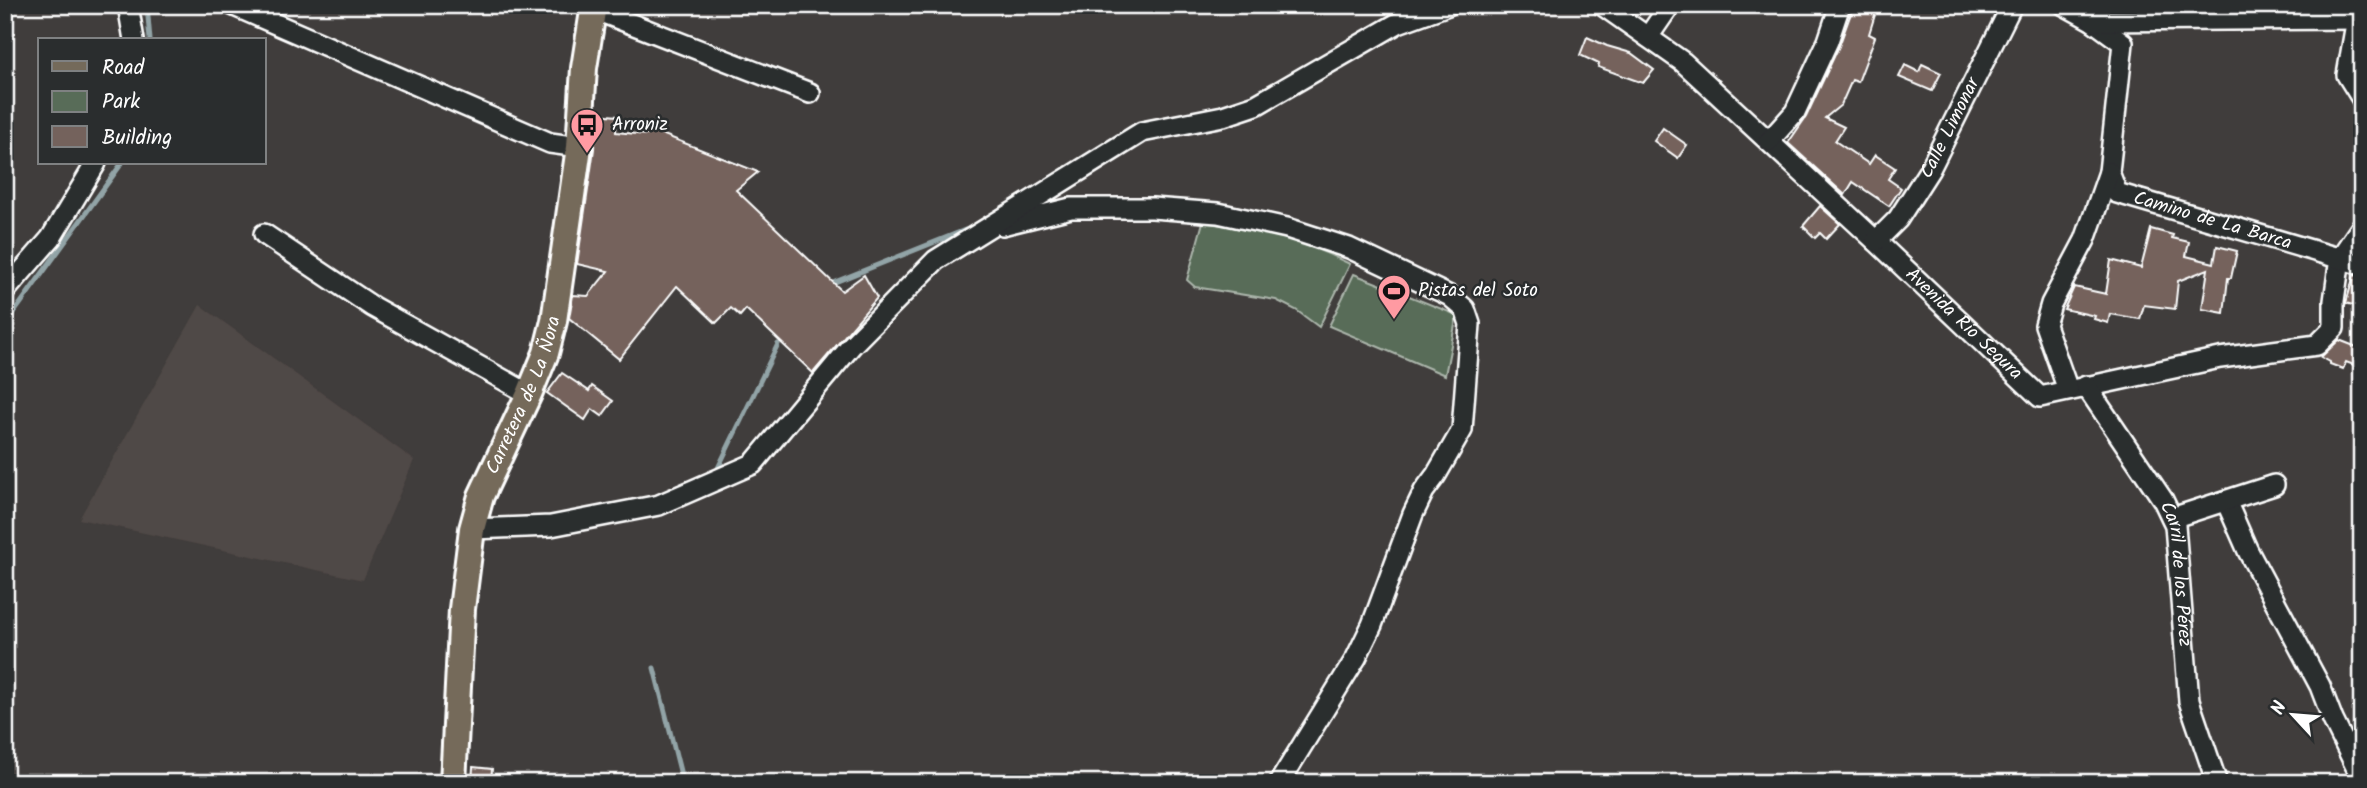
<svg xmlns="http://www.w3.org/2000/svg" width="2367" height="788" font-family="Kalam,sans-serif">
<rect width="100%" height="100%" fill="#403d3c"/>
<filter id="ink" filterUnits="userSpaceOnUse"><feTurbulence type="fractalNoise" baseFrequency=".0143" numOctaves="2"/><feDisplacementMap in="SourceGraphic" scale="14" xChannelSelector="R" yChannelSelector="G"/><feConvolveMatrix kernelMatrix="1 2 1 2 8 2 1 2 1" color-interpolation-filters="sRGB"/></filter>
<g filter="url(#ink)">
<path fill="#504846" d="M200,305l214,155 -51,120 -284,-61z"/>
<g fill="#586c58" stroke="#acb6ac" stroke-width="2">
<path d="M1203,222c58,9 94,16 147,42l-31,63 -23,-17 -20,-10 -81,-13 -8,-7z"/>
<path d="M1354,274l103,41 -12,60 -116,-49z"/>
</g>
<g fill="none" stroke-linecap="round" stroke-linejoin="round">
<g stroke="#92a4a7" stroke-width="5">
<path d="M147,5l3,35"/>
<path d="M835,282l130,-52"/>
<path d="M5,325l117,-162"/>
<path d="M718,468l60,-124"/>
<path d="M654,668l29,115"/>
</g>
</g>
<g fill="#74625c" stroke="#fff" stroke-width="2">
<path d="M1854,5h24l-9,29 6,3 -17,45 -6,-2 -11,25 -16,13 19,9 -9,14 34,23 6,-9 20,13 -7,11 13,9 -12,18 -36,-24 -8,13 -57,-52 18,-26 33,-71z"/>
<path d="M1587,37l20,9 24,7 23,17 -11,13 -45,-16 1,-3 -19,-9z"/>
<path d="M1922,64l19,9 -9,18 -33,-14 6,-12 14,7z"/>
<path d="M596,114l21,2 -1,16 31,3 2,-6 109,43 -22,18 106,101 22,-16 13,23 -64,75 -67,-64 -6,7 -9,-8 -15,15 -39,-37 -58,73 -50,-41 4,-23 15,1 20,-25 -31,-7 17,-115z"/>
<path d="M1663,128l24,17 -9,13 -24,-17z"/>
<path d="M1820,206l20,18 -14,15 -6,-6 -5,5 -12,-12z"/>
<path d="M2151,229l22,6 -1,3 17,4 -3,14 28,7 3,-17 20,5 -6,27h-3l-4,35 -22,-4 6,-40 -30,12 -3,28 -31,-4 -4,14 -30,-5 -2,9 -14,-4 1,-3 -31,-7 10,-22 32,7 5,-34 30,8z"/>
<path d="M2354,275l8,2v31l-16,-5z"/>
<path d="M2339,340l23,9v19l-16,-6 -3,7 -13,-5v-2l-9,-5z"/>
<path d="M562,373l27,18 3,-5 21,15 -11,15 -10,-7 -7,11 -38,-27z"/>
<path d="M473,767l19,2 -1,14h-19z"/>
</g>
<g fill="none" stroke-linecap="round" stroke-linejoin="round">
<defs>
<g id="minor">
<path d="M128,5l6,35"/>
<path d="M232,5l318,138 29,4"/>
<path id="s1" d="M1602,5l81,57 193,179 164,156 180,-39 97,-13 17,-17v-27l6,-43 22,-32"/>
<path id="s2" d="M2064,5l29,16 30,22 -14,129 8,21 245,72"/>
<path d="M593,9l217,84"/>
<path d="M2357,18l-10,57 15,24"/>
<path d="M2093,21l269,-2"/>
<path d="M1648,37l22,-32"/>
<path d="M1769,141l26,-29 33,-71 12,-36"/>
<path d="M1002,225l69,-17h81l66,5 69,15 62,20 101,48 15,13 5,15 -8,106 -26,45 -12,16 -11,23 -41,111 -16,33 -77,125"/>
<path d="M264,234l109,73 156,87"/>
<path id="s3" d="M1876,241l22,-22 32,-50 82,-164"/>
<path d="M5,291l46,-53 45,-75"/>
<path id="s4" d="M2086,386l77,114 12,25 14,176 28,82"/>
<path d="M2068,390l-23,-65 6,-21 34,-64 24,-68"/>
<path d="M2226,501l22,50 72,135 13,34 29,59"/>
<path d="M2172,518l102,-33"/>
<path d="M472,529l79,-3 108,-21 94,-41 99,-119 84,-85 206,-128 81,-16 33,-11 142,-82 50,-18"/>
</g>
<g id="major">
<path id="s5" d="M453,783l9,-174 10,-80 9,-33 48,-102 17,-41 8,-32 25,-174 5,-79 10,-63"/>
</g>
</defs>
<use href="#minor" stroke="#fff" stroke-width="24"/>
<use href="#major" stroke="#fff" stroke-width="30"/>
<use href="#minor" stroke="#2a2d2e" stroke-width="19"/>
<use href="#major" stroke="#746a5a" stroke-width="24"/>
</g>
</g>
<defs>
<symbol id="bus-pin" viewBox="-11 -11 22 30"><path d="M0 17L-7.5 6A9.5 9.5 0 1 1 7.5 6Z" fill="#ff9aa2" stroke="#2a2d2e"/><path d="M-5-6H5V4H4V6H2V4H-2V6H-4V4H-5ZM-3.5-4V0h7V-4ZM-3.5 1.2v1.5H-2V1.2ZM2 1.2v1.5H3.5V1.2Z" fill="#111"/></symbol>
<symbol id="stadium-pin" viewBox="-11 -11 22 30"><path d="M0 17L-7.5 6A9.5 9.5 0 1 1 7.5 6Z" fill="#ff9aa2" stroke="#2a2d2e"/><path d="M0-5a6.5 5 0 1 0 0 10a6.5 5 0 1 0 0-10ZM-3.5-1.8h7v3.6h-7Z" fill="#111"/></symbol>
</defs>
<g fill-rule="evenodd">
<use href="#bus-pin" x="568" y="106" width="38" height="52"/>
<use href="#stadium-pin" x="1375" y="272" width="38" height="52"/>
</g>
<g text-anchor="middle" dominant-baseline="central" stroke-width="5" stroke-linejoin="round" paint-order="stroke">
<g font-size="19" fill="#fff" stroke="#2a2d2e" text-anchor="start">
<text x="612" y="125">Arroniz</text>
<text x="1418" y="291">Pistas del Soto</text>
</g>
<g font-size="19" fill="#fff" stroke="#2a2d2e">
<text stroke="none"><textPath href="#s3" startOffset="136">Calle Limonar</textPath></text>
<text stroke="none"><textPath href="#s2" startOffset="322">Camino de La Barca</textPath></text>
<text stroke="none"><textPath href="#s1" startOffset="483">Avenida Río Segura</textPath></text>
<text stroke="none"><textPath href="#s5" startOffset="399">Carretera de La Ñora</textPath></text>
<text stroke="none"><textPath href="#s4" startOffset="214">Carril de los Pérez</textPath></text>
</g>
</g>
<rect width="2367" height="788" fill="none" stroke="#2a2d2e" stroke-width="28"/>
<rect x="14" y="14" width="2339" height="760" fill="none" stroke="#fff" stroke-width="2.5" filter="url(#ink)"/>
<rect x="38" y="38" width="228" height="126" fill="#2a2d2e" stroke="#7f8182" stroke-width="2"/>
<rect x="52" y="61" width="35" height="10" fill="#746a5a" stroke="#7f8182" stroke-width="2"/>
<text x="102" y="74" font-size="21" fill="#ffffff">Road</text>
<rect x="52" y="91" width="35" height="21" fill="#586c58" stroke="#7f8182" stroke-width="2"/>
<text x="102" y="108" font-size="21" fill="#ffffff">Park</text>
<rect x="52" y="126" width="35" height="21" fill="#74625c" stroke="#7f8182" stroke-width="2"/>
<text x="102" y="144" font-size="21" fill="#ffffff">Building</text>
<g transform="translate(2293 715) rotate(296)" stroke="#2a2d2e" stroke-width="5" paint-order="stroke">
<path d="M0-5L12 26L0 18L-12 26Z" fill="#ffffff"/>
<text y="-10" font-size="19" font-weight="bold" text-anchor="middle" fill="#ffffff">N</text>
</g>
</svg>
